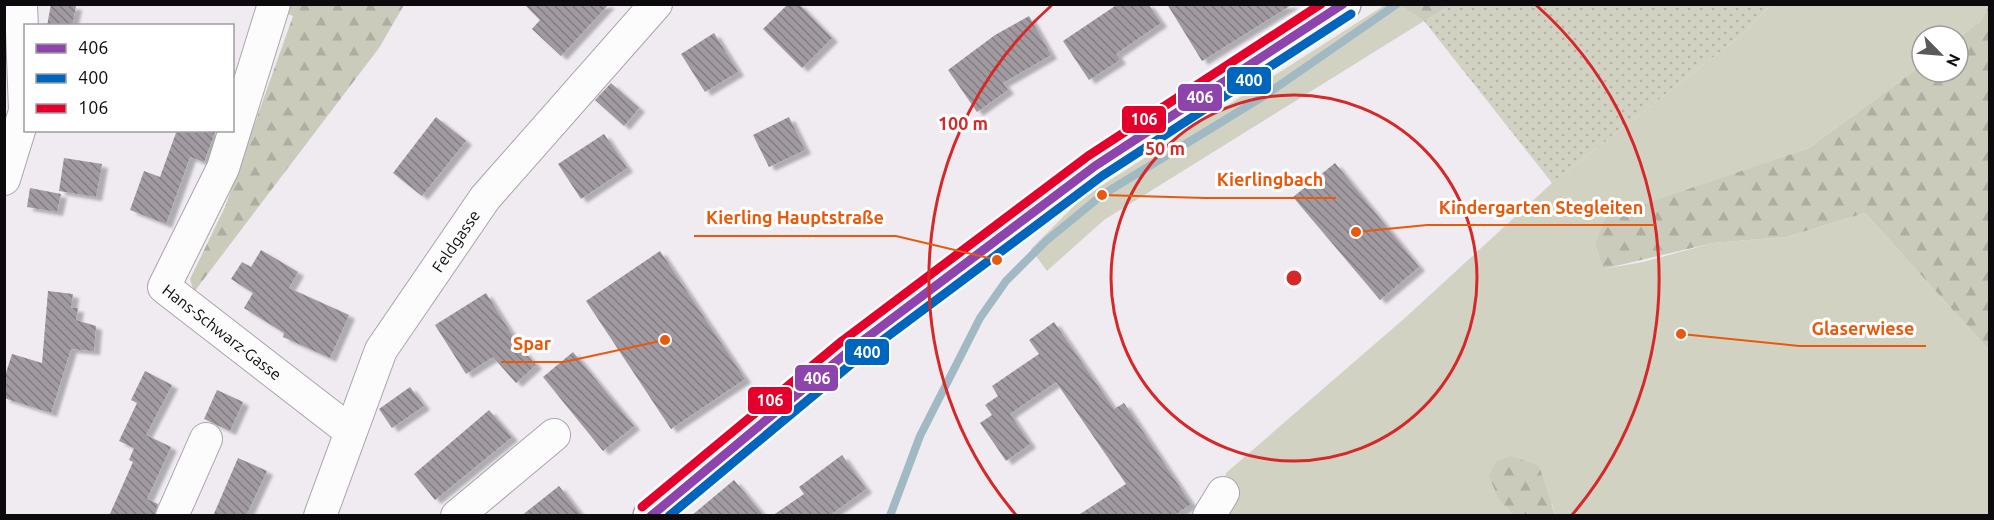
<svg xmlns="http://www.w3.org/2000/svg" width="1994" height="520" font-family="Ubuntu,sans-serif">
<defs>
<pattern id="forest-firs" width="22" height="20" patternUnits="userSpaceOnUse" patternTransform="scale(1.5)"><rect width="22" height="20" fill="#cbcbbc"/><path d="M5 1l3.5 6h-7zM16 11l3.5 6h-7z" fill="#adada0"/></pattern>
<pattern id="park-dots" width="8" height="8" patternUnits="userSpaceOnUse" patternTransform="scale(1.5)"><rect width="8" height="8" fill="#d2d2c3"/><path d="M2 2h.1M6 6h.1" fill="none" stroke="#b3b3a6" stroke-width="1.8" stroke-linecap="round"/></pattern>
<pattern id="building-back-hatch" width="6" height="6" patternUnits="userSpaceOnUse" patternTransform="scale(1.5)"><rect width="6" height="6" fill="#a19ba1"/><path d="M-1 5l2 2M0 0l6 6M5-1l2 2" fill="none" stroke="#827d82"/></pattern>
<filter id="shadow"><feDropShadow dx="6" dy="4" stdDeviation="1.5" flood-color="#0004"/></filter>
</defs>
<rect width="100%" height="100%" fill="#efebf1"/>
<g fill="#d2d2c3">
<path d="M1385,5h14l25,16 -320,199 -57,51 -16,-22 51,-51z"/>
<path d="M1771,5l218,1 -9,16 -22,16 -36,-2v29l-113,83 -202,69 -12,27 8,25 40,-7 70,-19 73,-6 79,-24 124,137v165h-434l-3,-11 -53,-4 14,15 -294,1 7,-43 180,-156 146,-134 188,-147z"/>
</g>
<g fill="url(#forest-firs)">
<path d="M265,5h139l-25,43 -185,244 -4,-13 35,-72 68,-191z"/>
<path d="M1399,5h53l-28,16z"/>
<path d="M1989,6v344l-124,-137 -79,24 -73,6 -110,26 -8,-25 11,-27 203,-69 113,-83v7h36v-34l22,-16z"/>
<path d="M1511,456l28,10 16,49h-42l-14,-15 -10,-24 7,-14z"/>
</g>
<path fill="url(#park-dots)" d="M1452,5v-1l319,1 -31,31 -188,147 -128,-162z"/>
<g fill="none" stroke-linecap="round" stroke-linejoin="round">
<path stroke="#a0b9c3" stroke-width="8" d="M890,516l30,-80 60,-118 26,-37 40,-40 56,-46 162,-99 133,-92"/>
</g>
<g fill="url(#building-back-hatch)" filter="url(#shadow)">
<path d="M51,4l25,2 -4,20h-25z"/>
<path d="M524,4h85l-48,52 -29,-27 8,-9z"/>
<path d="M788,4h11l33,34 -30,30 -39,-39z"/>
<path d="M1118,4h30l13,19 -45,31 4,6 -31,20 -26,-39z"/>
<path d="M1167,4h126l-91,57z"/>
<path d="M1029,16l22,39 -48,28 5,7 -31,22 -29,-42 47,-35z"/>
<path d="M714,33l24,39 -33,20 -24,-38z"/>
<path d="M611,83l28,25 -15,18 -29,-26z"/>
<path d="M436,117l30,24 -44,55 -29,-23z"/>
<path d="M789,117l16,33 -36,17 -16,-32z"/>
<path d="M177,130h39l-12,32 -14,-5 -24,67 -36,-14 14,-39 16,6z"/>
<path d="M604,134l23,34 -46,31 -23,-35z"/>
<path d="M64,158l38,6 -6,33 -37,-6z"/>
<path d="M1335,163l84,104 -39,33 -87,-103z"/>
<path d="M30,188l31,6 -4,18 -30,-5z"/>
<path d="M261,250l37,22 -9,16 60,27 -19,43 -47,-21 1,-4 -40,-25 9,-15 -22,-14 11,-17 9,5z"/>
<path d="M660,251l85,128 -74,50 -85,-128z"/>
<path d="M48,291l25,3 -2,14h7l-2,12 20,6 -2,25 -23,-2 -20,64 -47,-15v-19l8,-25 30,9z"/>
<path d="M486,293l33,53 17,19 -20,18 -23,-26 -27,17 -31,-49z"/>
<path d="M1054,322l60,87 10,-6 67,101 -17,12h-97l49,-32 -70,-102 -46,32 20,30 -24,17 -26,-38 12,-8 -7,-10 13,-9 -6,-10 47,-32 -10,-14z"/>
<path d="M573,352l61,74 -31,25 -60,-74z"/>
<path d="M145,371l27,14 -26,50 25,12 -24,52 11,5 -4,12h-45l24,-54 -4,-2 5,-12 -15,-7 18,-38 -6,-3z"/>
<path d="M410,387l14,19 -32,22 -13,-19z"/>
<path d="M217,390l26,12 -13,29 -26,-12z"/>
<path d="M489,410l23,27 -77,63 -21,-26z"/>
<path d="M842,455l24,34 -37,27h-57l32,-22 -5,-7z"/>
<path d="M238,458l29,13 -21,45h-33z"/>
<path d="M734,480l30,36h-73z"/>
<path d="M559,486l23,30h-61z"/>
</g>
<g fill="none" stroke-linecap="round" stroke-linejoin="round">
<defs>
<g id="minor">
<path id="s1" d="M274,4l-51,164 -59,119 186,144"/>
<path d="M4,179l21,-68 -4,-107"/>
<path d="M172,516l34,-77"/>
<path id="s2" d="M320,516l61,-166 104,-152 171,-194"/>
<path d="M457,516l97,-81"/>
<path d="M1209,516l14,-23"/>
</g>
<path id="major" d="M650,516l199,-165 246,-185 249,-162"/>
</defs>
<use href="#minor" stroke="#a8a5aa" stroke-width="34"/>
<use href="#major" stroke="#a8a5aa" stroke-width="36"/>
<use href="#minor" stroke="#fdfcfd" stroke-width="32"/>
<use href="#major" stroke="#fdfcfd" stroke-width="33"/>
<defs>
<path id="bus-1" d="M651,516l198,-165 246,-185 248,-162"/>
<path id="bus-2" d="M669,516l187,-156 246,-184 249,-162"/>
<path id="bus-3" d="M642,507l200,-166 246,-185 233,-152"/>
</defs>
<use href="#bus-1" stroke="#fff" stroke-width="14"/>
<use href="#bus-2" stroke="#fff" stroke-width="14"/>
<use href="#bus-3" stroke="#fff" stroke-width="14"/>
<use href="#bus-1" stroke="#8e44ad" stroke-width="9"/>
<use href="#bus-2" stroke="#0065bd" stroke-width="9"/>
<use href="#bus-3" stroke="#e4002b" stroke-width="9"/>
</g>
<g fill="none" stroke="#d62828" stroke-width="3">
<circle cx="1294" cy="278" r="183"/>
<path d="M1016 515A365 365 0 0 1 1052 5M1536 5A365 365 0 0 1 1572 515"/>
</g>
<g text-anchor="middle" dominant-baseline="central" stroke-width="6" stroke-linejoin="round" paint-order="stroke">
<g font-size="16" fill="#0d0a0e" stroke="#fff">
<text stroke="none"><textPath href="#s2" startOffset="309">Feldgasse</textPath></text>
<text stroke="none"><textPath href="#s1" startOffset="378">Hans-Schwarz-Gasse</textPath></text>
</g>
</g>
<circle cx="1294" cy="278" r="9" fill="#d62828" stroke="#fff" stroke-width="3"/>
<g font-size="18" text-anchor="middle" font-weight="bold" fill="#d62828" stroke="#fff" stroke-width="6" stroke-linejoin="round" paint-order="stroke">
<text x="963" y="130">100 m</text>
<text x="1165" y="155">50 m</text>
</g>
<path fill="none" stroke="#e8590c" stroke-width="2" d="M1102 195L1205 198H1336M1356 232L1427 225H1655M997 260L896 236H694M1681 334L1799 346H1926M665 340L564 362H501"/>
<g fill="#e8590c" stroke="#fff" stroke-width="2">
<circle cx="1102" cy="195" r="6"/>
<circle cx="1356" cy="232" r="6"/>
<circle cx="997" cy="260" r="6"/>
<circle cx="1681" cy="334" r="6"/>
<circle cx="665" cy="340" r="6"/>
</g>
<g font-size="18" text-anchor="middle" font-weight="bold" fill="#e8590c" stroke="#fff" stroke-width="6" stroke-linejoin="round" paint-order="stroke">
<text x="1270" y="186">Kierlingbach</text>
<text x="1541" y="214">Kindergarten Stegleiten</text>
<text x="795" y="224">Kierling Hauptstraße</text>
<text x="1863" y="335">Glaserwiese</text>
<text x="532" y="350">Spar</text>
</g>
<g stroke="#fff" stroke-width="2">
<rect x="1226" y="66" width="46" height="29" rx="6" fill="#0065bd"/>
<rect x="1177" y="83" width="46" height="29" rx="6" fill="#8e44ad"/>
<rect x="1121" y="105" width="46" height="29" rx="6" fill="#e4002b"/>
<rect x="844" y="338" width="46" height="28" rx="6" fill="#0065bd"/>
<rect x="794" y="364" width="45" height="28" rx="6" fill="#8e44ad"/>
<rect x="747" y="386" width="46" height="29" rx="6" fill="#e4002b"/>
</g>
<g font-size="16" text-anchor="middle" font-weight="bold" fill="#fff">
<text x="1249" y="86">400</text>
<text x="1200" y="103">406</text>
<text x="1144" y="125">106</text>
<text x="867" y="358">400</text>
<text x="817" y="384">406</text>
<text x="770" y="406">106</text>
</g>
<rect width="1994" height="520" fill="none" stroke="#0d0a0e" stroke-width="12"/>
<rect x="24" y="24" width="210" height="108" fill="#ffffff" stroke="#9e9d9f" stroke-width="1.5"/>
<rect x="36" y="44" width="30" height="9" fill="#8e44ad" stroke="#9e9d9f" stroke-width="1.5"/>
<text x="78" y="54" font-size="18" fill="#0d0a0e">406</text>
<rect x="36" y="74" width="30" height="9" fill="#0065bd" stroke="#9e9d9f" stroke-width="1.5"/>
<text x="78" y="84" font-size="18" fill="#0d0a0e">400</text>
<rect x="36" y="104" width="30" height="9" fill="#e4002b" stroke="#9e9d9f" stroke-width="1.5"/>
<text x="78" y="114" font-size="18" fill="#0d0a0e">106</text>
<g transform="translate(1940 54) rotate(115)"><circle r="28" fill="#ffffff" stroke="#9e9d9f" stroke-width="1.5"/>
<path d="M0-4.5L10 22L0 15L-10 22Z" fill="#5c595d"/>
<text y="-9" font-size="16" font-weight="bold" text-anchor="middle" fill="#0d0a0e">N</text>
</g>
</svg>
